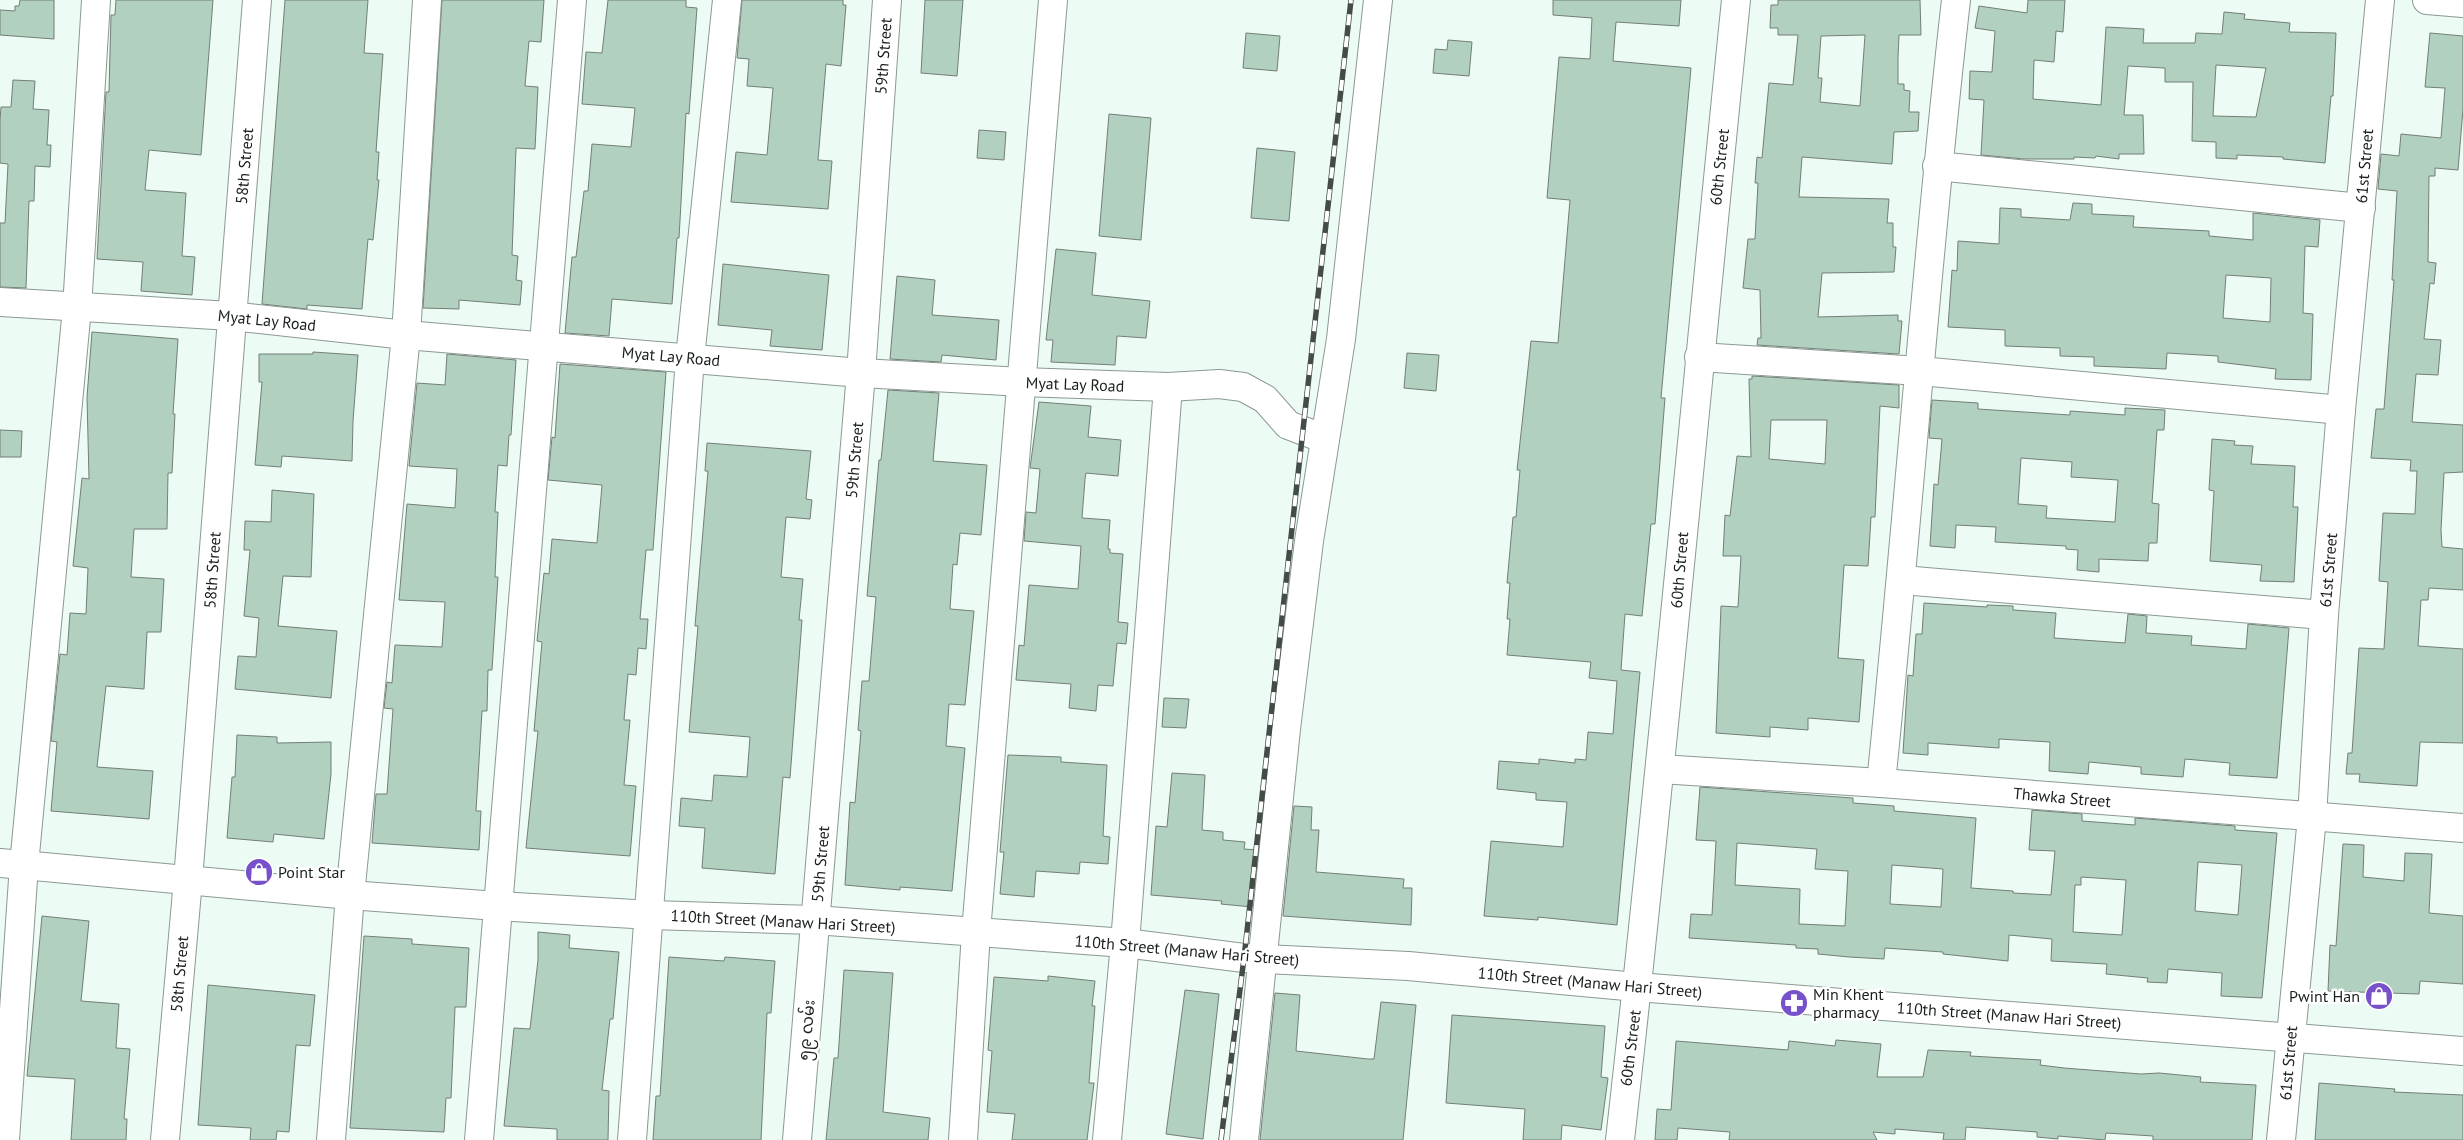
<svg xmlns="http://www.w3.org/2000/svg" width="2463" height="1140" font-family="'PT Sans','Noto Sans Myanmar',sans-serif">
<rect width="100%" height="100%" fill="#ecfbf3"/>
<g fill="#b2d0bf" stroke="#727f78" fill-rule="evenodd">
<path d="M20,0h34v39l-54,-4v-25l15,1v-5h4z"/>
<path d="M116,0h97l-12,155 -52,-5 -4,40 41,3 -4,63 13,1 -3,38 -51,-4 2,-29 -46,-3 9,-167h3l2,-77h4z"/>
<path d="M285,0h83l-4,53 19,1 -7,98h3l-2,28h2l-6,60 -5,-1 -6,70 -55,-4v4l-45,-5z"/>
<path d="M442,0h102l-3,42 -12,-1 -4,45 13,1 -3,62 -19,-1 -4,107 6,1 -2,24 6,1 -2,24 -61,-5v9l-36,-1z"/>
<path d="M608,0h78v7l11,1 -8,106 -3,-1 -7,125h-2l-5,66 -60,-5 -3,37 -44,-3 7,-76h4l8,-66h4l4,-47 39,3 4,-39 -53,-4 4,-52 16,1z"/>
<path d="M742,0h101v5h3l-5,61 -15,-2 -8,96 14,1 -4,48 -97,-7 5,-50 31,3 6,-67 -26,-2 2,-27 -12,-1z"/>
<path d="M925,0h38l-6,76 -36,-3z"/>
<path d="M1553,0h128l-2,26 -63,-4 -3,39 78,7 -30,330h4l-10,126h-4l-9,92 -17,-2 -4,56 19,2 -23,253 -79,-8v3l-54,-4 7,-75 72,6 4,-45 -31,-2v-7l-39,-4 2,-28 40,3v-5l36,4v-4l11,1 2,-28 25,2 4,-53 -28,-3 2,-16 -84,-7 3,-36h-3l3,-36h-3l6,-66h3l4,-47h-3l14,-129 27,2 12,-143 -23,-2 12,-141 31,2 2,-41 -39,-3z"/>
<path d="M1778,0h142l1,35h-22l-1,22v27h6v6l6,1 -1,21h10l-1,19 -24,1 -2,32 -90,-7 -3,40 90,2 -2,24h6v24h3l-2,25 -72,1 -4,44 80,-2v6h4l-3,33 -142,-9 1,-7h3l-1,-48 -17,-2 5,-49h7l3,-56h-3l2,-26 5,1 7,-75 24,2 5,-50h-20v-7h-8l1,-23h7zM1865,35l-5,71 -40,-4 2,-24h-4l3,-42z"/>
<path d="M2028,0h37l-2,32 -7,-1 -2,31 -20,-2 -1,39 68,6 5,-78 38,2 -1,14h52l1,-10 26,1 2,-22 21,2 -1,5 46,4 -1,9 47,1 -3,63h-2l-6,67 -42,-4v-2l-46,-2v4l-21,-1v-16l-24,-1 1,-59h-28v-14l-37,-2 -4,49h19l1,39h-25v5l-23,-3 -1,2 -21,-1v2h-50l-43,-4 3,-55 -15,-1 1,-28 22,1 3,-41 -20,-3 4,-22 48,7zM2216,65l50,3 -10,49 -43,-1z"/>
<path d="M1246,33l34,3 -3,35 -34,-3z"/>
<path d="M2430,33l33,3v73l-5,61 -23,-2v8h-6l-1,86 8,1 -2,21 -4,-1 -6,56 17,1 -3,35 -22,-1 -4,48 51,3v47l-19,1 -3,57 1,17 21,2v41l-34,-2 -1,12h-7l-3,46 45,3v94l-43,-1 -3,44 -58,-4 1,-8h-14l2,-21h4l7,-105 25,1 4,-67 -9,-1 4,-68 32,1 2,-43h-7l1,-11 -40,-2 5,-49h8l10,-129h-2l5,-89 -19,-2 3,-35 18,2 2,-22 40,4 4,-50 -20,-1z"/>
<path d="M1448,40l24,2 -3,34 -36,-3 2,-24 12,1z"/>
<path d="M13,80l22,1 -2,28 16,1 -2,35h4l-1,22 -15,-1 -1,35h-5l-3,87 -26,-1v-64h5l3,-59 -8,-1v-43l1,-13h10z"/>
<path d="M1109,114l42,4 -10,122 -42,-4z"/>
<path d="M979,130l27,2 -2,28 -27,-2z"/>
<path d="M1257,148l38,4 -6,69 -38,-3z"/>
<path d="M2073,203l19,1v10l42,2 -1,11 76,4v5l44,4v-27l67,7 -2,27 -13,-1 -2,67 10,1 -2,66 -36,-1 1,-10 -58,-7v-6l-51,-3 -1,16 -72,-3v-9l-34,-1v-8l-55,-2v-16l-57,-3 4,-57 5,1 1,-30 41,3 1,-36 21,1v8l49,3zM2226,275l45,3 -1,44 -47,-4z"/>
<path d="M1056,249l40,4 -4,42 58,6 -4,37 -29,-2 -2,29 -64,-3 2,-22h-7z"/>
<path d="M723,264l106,11 -7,75 -52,-4 2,-16 -54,-5z"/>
<path d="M897,276l38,4 -3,35 67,5 -3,40 -54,-5 -1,7 -51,-3z"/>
<path d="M92,332l86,7 -5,75h2l-3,59h-4l-1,56h-33l-3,48 33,2 -3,53h-14l-3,57 -38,-3 -9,81 56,4 -4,48 -98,-8 6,-69 -6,-1 9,-87 7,1 3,-42 16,1 2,-46 -15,-2 9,-88 7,1 -2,-82z"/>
<path d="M313,352l45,3 -5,66 -1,40 -70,-5 -1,11 -26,-2 7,-83h-3v-28h54z"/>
<path d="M1407,353l32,2 -3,36 -32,-3z"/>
<path d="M447,354l69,6 -5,75h-2l-2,31 -9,-1 -3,47h3l-3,65h3l-6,93h-4l-1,41h-5l-6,100h5l-2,39 -107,-7 4,-49h11l6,-85 -9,-1 3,-26 5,1 3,-38 47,2 3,-45 -46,-2 8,-96 48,4 2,-39 -48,-3 8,-83 28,2z"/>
<path d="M560,364l106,8 -13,178h-7l-6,69h8l-2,30 -8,-1 -2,27 -8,-1 -4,46h6l-6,65 12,1 -6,70 -104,-8 12,-117h-4l8,-89 -5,-1 7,-68 5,1 3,-35 45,4 5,-58 -54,-5 4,-43 3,1z"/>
<path d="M1752,376l147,9v23l-19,-2 -5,111h-4l-3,49 -24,-1 -6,93 26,2 -5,62 -51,-4v12l-38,-3v10l-54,-4 5,-127 17,1 3,-51h-18l2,-41 5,1 7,-60 14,1 -2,-78h3zM1771,420h56l-2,44 -56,-5z"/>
<path d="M888,390l51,3 -6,68 54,4 -6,70 -21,-2 -3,32 -4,-1 -3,45 24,2 -9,94 -16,-1 -3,42 19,2 -13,143 -52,-4v3l-55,-5 5,-83 5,1 6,-72 -3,-1 4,-49h7l7,-84 -9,-1 12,-136h2z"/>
<path d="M1932,400l46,3v6l92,6v-4l55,4v-7l40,2 -1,20h-7l-5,73 7,1 -2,39h-8l-1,18 -49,-2v13l-22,-2 1,-20 -12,-1v-3l-71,-4 1,-15 -40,-2 -1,23 -25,-2 4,-62 4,1 4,-46 -13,-1zM2021,458l51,4 -1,15 47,3 -3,42 -69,-4 1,-12 -29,-2z"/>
<path d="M1039,402l52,4 -3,31 33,3 -3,36 -32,-3 -1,6 -3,39 28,2 -2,29h2v4l13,1 -5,68 10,1 -2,21 -9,-1 -4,43 -15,-1 -2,26 -27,-3 2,-24 -55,-4 3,-35 5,1 5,-61 49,4 3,-43 -57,-5 2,-29 10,1 4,-44 -10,-1z"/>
<path d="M0,430l22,1 -1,26h-21z"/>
<path d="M2212,439l23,2 -1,4 19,1 -2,18 44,2 -2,41h5l-4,75 -34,-1 2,-16 -52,-4 4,-70 -5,-1z"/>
<path d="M707,443l104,8 -5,48 6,1 -2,19 -24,-2 -5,60 22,2 -4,41h3l-12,158 -7,-1 -8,97 -73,-6 3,-40 -26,-2 2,-28 31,3 2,-26 33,2 3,-40 -61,-5 9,-106h-3l13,-155h-3z"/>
<path d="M272,490l42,4 -3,83 -28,-1 -5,50 59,5 -6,67 -96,-9 3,-33 18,1 3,-39 -15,-2 6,-66h-6l1,-29 26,1z"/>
<path d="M1924,603l63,4v-2l26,1v4l43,3 -2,25 71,5 3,-29 19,2 -1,17 46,3 -1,9 55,4 2,-25 41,4 -12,150 -48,-3 1,-12 -45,-4 -2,18 -42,-3v-7l-52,-5 -1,12 -39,-3 1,-29 -51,-3v9l-71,-5v12l-25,-2 5,-78 5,1 3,-42h6z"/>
<path d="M1164,698l25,1 -3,29 -24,-1z"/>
<path d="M237,735l40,2v6l54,-1v32l-7,65 -50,-5 -1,8 -46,-4 5,-61h3z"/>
<path d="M1008,755l53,2v5l46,3 -4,71 7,1 -2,27 -28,-2 -1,12 -43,-3 -2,26 -34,-3 4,-42h-4z"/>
<path d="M1172,773l33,2 -3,55 21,2v8l22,2 -1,7 14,1 -6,57 -31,-3 1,-3 -71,-6 5,-69 11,1z"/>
<path d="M1700,787l153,11v5l41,3v5l82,7 -5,70 42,3v2l38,2 4,-44 -26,-1 3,-40 50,4v7l53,4v-7l100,8v4l42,3 -15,165 -41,-2 1,-23 -54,-4 -1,14 -20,-1 1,-4 -42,-4 1,-10 -56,-3 1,-22 -43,-4 -1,26 -65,-7v-2l-58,-4 -1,11 -35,-2 -31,-3v-5l-22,-1v-3l-107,-7 2,-24 21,1 4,-74 -20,-1zM1737,843l80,6 -2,20 33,2 -3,55 -46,-2 1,-35 -65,-4zM2198,862l44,3 -4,50 -43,-4zM1892,865l51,4 -2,38 -51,-3zM2081,877l45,3 -4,55 -49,-3 2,-47h6z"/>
<path d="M1294,806l18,1 -1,23h8l-3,42 88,7 -1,9h9l-1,37 -128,-9z"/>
<path d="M2343,844l21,1 -1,32 41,4 1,-28 27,1 -3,59 34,3v68l-43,-3 -1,13 -91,-3 2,-46 6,1z"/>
<path d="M42,916l47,5 -8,80 38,3 -3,44 14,1 -6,70h3l-1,21h-55l4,-61 -48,-3z"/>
<path d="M538,932l32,3 -1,13 50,4 -6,67h-3l-8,71 7,1 -1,49h-51v-11l-53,-3 10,-98 16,1 8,-69z"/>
<path d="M364,936l48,3v5l57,4 -3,59h-11l-4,91h-5l-2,34 -94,-4z"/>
<path d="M669,957l55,4 1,-4 50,4 -4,52h-4l-6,127h-108l3,-44h4z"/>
<path d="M844,970l49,3 -10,139 47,6 -2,22h-102l8,-82h4z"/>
<path d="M1048,976l47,5 -3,25h3l-6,77h5l-7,57h-75l3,-26 -28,-2 5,-61 -4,-1 6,-73 54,4z"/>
<path d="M208,985l107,10 -5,51 -14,-1 -7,87 -12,-1 -1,9h-26l1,-12 -53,-3z"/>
<path d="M1185,990l34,4 -16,145 -37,-5z"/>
<path d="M1275,993l25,2 -4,56 72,8h6l7,-57 35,3 -13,135h-143z"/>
<path d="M1452,1015l153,11 -4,51 7,1 -7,52 -39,-5 -1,15h-38l2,-31 -79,-6z"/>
<path d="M1836,1040l45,4 -4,33h46l5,-27 43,2 -1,4 71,4 -1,5 24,3 77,6 18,-1 42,4 -1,5 56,3 -4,55h-99v-4l-47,-3 -1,7 -47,-4v3l-21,-2v-5l-71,-5 -1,13h-22l1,-7 -49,-4v5l-22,-2 4,8h-148l1,-8 -52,-4 -1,12h-22l2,-31 14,1 5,-69 112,9 1,-9 46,5z"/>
<path d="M2319,1083l76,6 -1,3 69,3v45h-148z"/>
</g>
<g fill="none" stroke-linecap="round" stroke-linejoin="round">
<defs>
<g id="minor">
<path d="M2427,0l36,3"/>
<path d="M1937,166l424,42"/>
<path d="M0,302l231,14 175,19 455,38 160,9 147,5 51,-3 24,3 22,12 23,26 37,14"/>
<path d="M1699,357l221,14 421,39"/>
<path d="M1902,580l422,35"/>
<path d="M1660,769l221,14 582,45"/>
<path d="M1881,783c27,-261 45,-522 75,-783"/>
<path d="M5,1140l19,-275 53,-557 19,-308"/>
<path d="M165,1140l23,-260"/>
<path d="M331,1140l19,-245 56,-560 21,-335"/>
<path d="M479,1140l93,-1140"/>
<path d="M632,1140l58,-782 37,-358"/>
<path d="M797,1140l64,-767 26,-373"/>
<path d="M963,1140l13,-208 77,-932"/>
<path d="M1107,1140l18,-197 43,-556"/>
<path d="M1244,1140l42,-411 23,-188 32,-202 37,-339"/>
<path d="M1620,1140c43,-380 77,-760 116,-1140"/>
<path d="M2281,1140l31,-323 12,-202 17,-205 39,-410"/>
</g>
<g id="secondary">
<path d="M0,863l350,32 147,11 154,9 164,5 310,23 119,15 164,8 229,21 826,64"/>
<path d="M188,880l69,-880"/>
</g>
</defs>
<use href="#minor" stroke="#8c9992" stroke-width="30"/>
<use href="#secondary" stroke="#8c9992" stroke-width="30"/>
<use href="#minor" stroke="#fff" stroke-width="28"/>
<use href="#secondary" stroke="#fff" stroke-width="28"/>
<defs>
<path id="rail" d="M1221,1140l23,-182 107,-958"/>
</defs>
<use href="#rail" stroke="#444c48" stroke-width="5.5"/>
<use href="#rail" stroke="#fff" stroke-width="4" stroke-dasharray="11" stroke-linecap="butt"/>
</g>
<defs>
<symbol id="shop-disc" viewBox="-11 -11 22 22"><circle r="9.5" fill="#7751ca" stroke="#fff"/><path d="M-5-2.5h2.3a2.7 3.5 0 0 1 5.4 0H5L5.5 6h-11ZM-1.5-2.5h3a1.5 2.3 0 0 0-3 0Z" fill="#fff"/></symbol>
<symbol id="pharmacy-disc" viewBox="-11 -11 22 22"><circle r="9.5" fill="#7751ca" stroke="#fff"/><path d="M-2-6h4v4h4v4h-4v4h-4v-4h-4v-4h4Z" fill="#fff"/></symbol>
</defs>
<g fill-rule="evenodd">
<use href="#shop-disc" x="243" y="856" width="32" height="32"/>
<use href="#shop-disc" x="2363" y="980" width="32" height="32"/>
<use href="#pharmacy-disc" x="1778" y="987" width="32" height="32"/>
</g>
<g text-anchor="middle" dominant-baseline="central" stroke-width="5" stroke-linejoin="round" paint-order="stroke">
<g font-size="16" fill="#191f1c" stroke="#fff">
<text transform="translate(883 56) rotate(-86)">59th Street</text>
<text transform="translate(244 166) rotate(-85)">58th Street</text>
<text transform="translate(2364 166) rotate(-85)">61st Street</text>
<text transform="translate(1719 167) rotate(-84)">60th Street</text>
<text transform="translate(267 320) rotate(6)">Myat Lay Road</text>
<text transform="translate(671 356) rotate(5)">Myat Lay Road</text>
<text transform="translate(1075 384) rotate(2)">Myat Lay Road</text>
<text transform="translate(854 460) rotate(-85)">59th Street</text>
<text transform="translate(212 570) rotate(-86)">58th Street</text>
<text transform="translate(1679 570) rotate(-85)">60th Street</text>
<text transform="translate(2328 570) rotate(-85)">61st Street</text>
<text transform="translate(2062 797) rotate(5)">Thawka Street</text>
<text transform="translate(820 864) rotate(-85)">59th Street</text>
<text transform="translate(783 921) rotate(3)">110th Street (Manaw Hari Street)</text>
<text transform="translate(1187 950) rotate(5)">110th Street (Manaw Hari Street)</text>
<text transform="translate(179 974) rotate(-85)">58th Street</text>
<text transform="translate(1590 982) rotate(5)">110th Street (Manaw Hari Street)</text>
<text transform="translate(2009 1015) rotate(4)">110th Street (Manaw Hari Street)</text>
<text transform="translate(806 1030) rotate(-85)">၅၉ လမ်း</text>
<text transform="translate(1630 1048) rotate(-83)">60th Street</text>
<text transform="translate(2288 1063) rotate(-85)">61st Street</text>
</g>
<g font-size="16" fill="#191f1c" stroke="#fff" text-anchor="start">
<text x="278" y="872">Point Star</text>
<text x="1813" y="994">Min Khent<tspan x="1813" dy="18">pharmacy</tspan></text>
<text x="2360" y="996" text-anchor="end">Pwint Han</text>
</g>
</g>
</svg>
